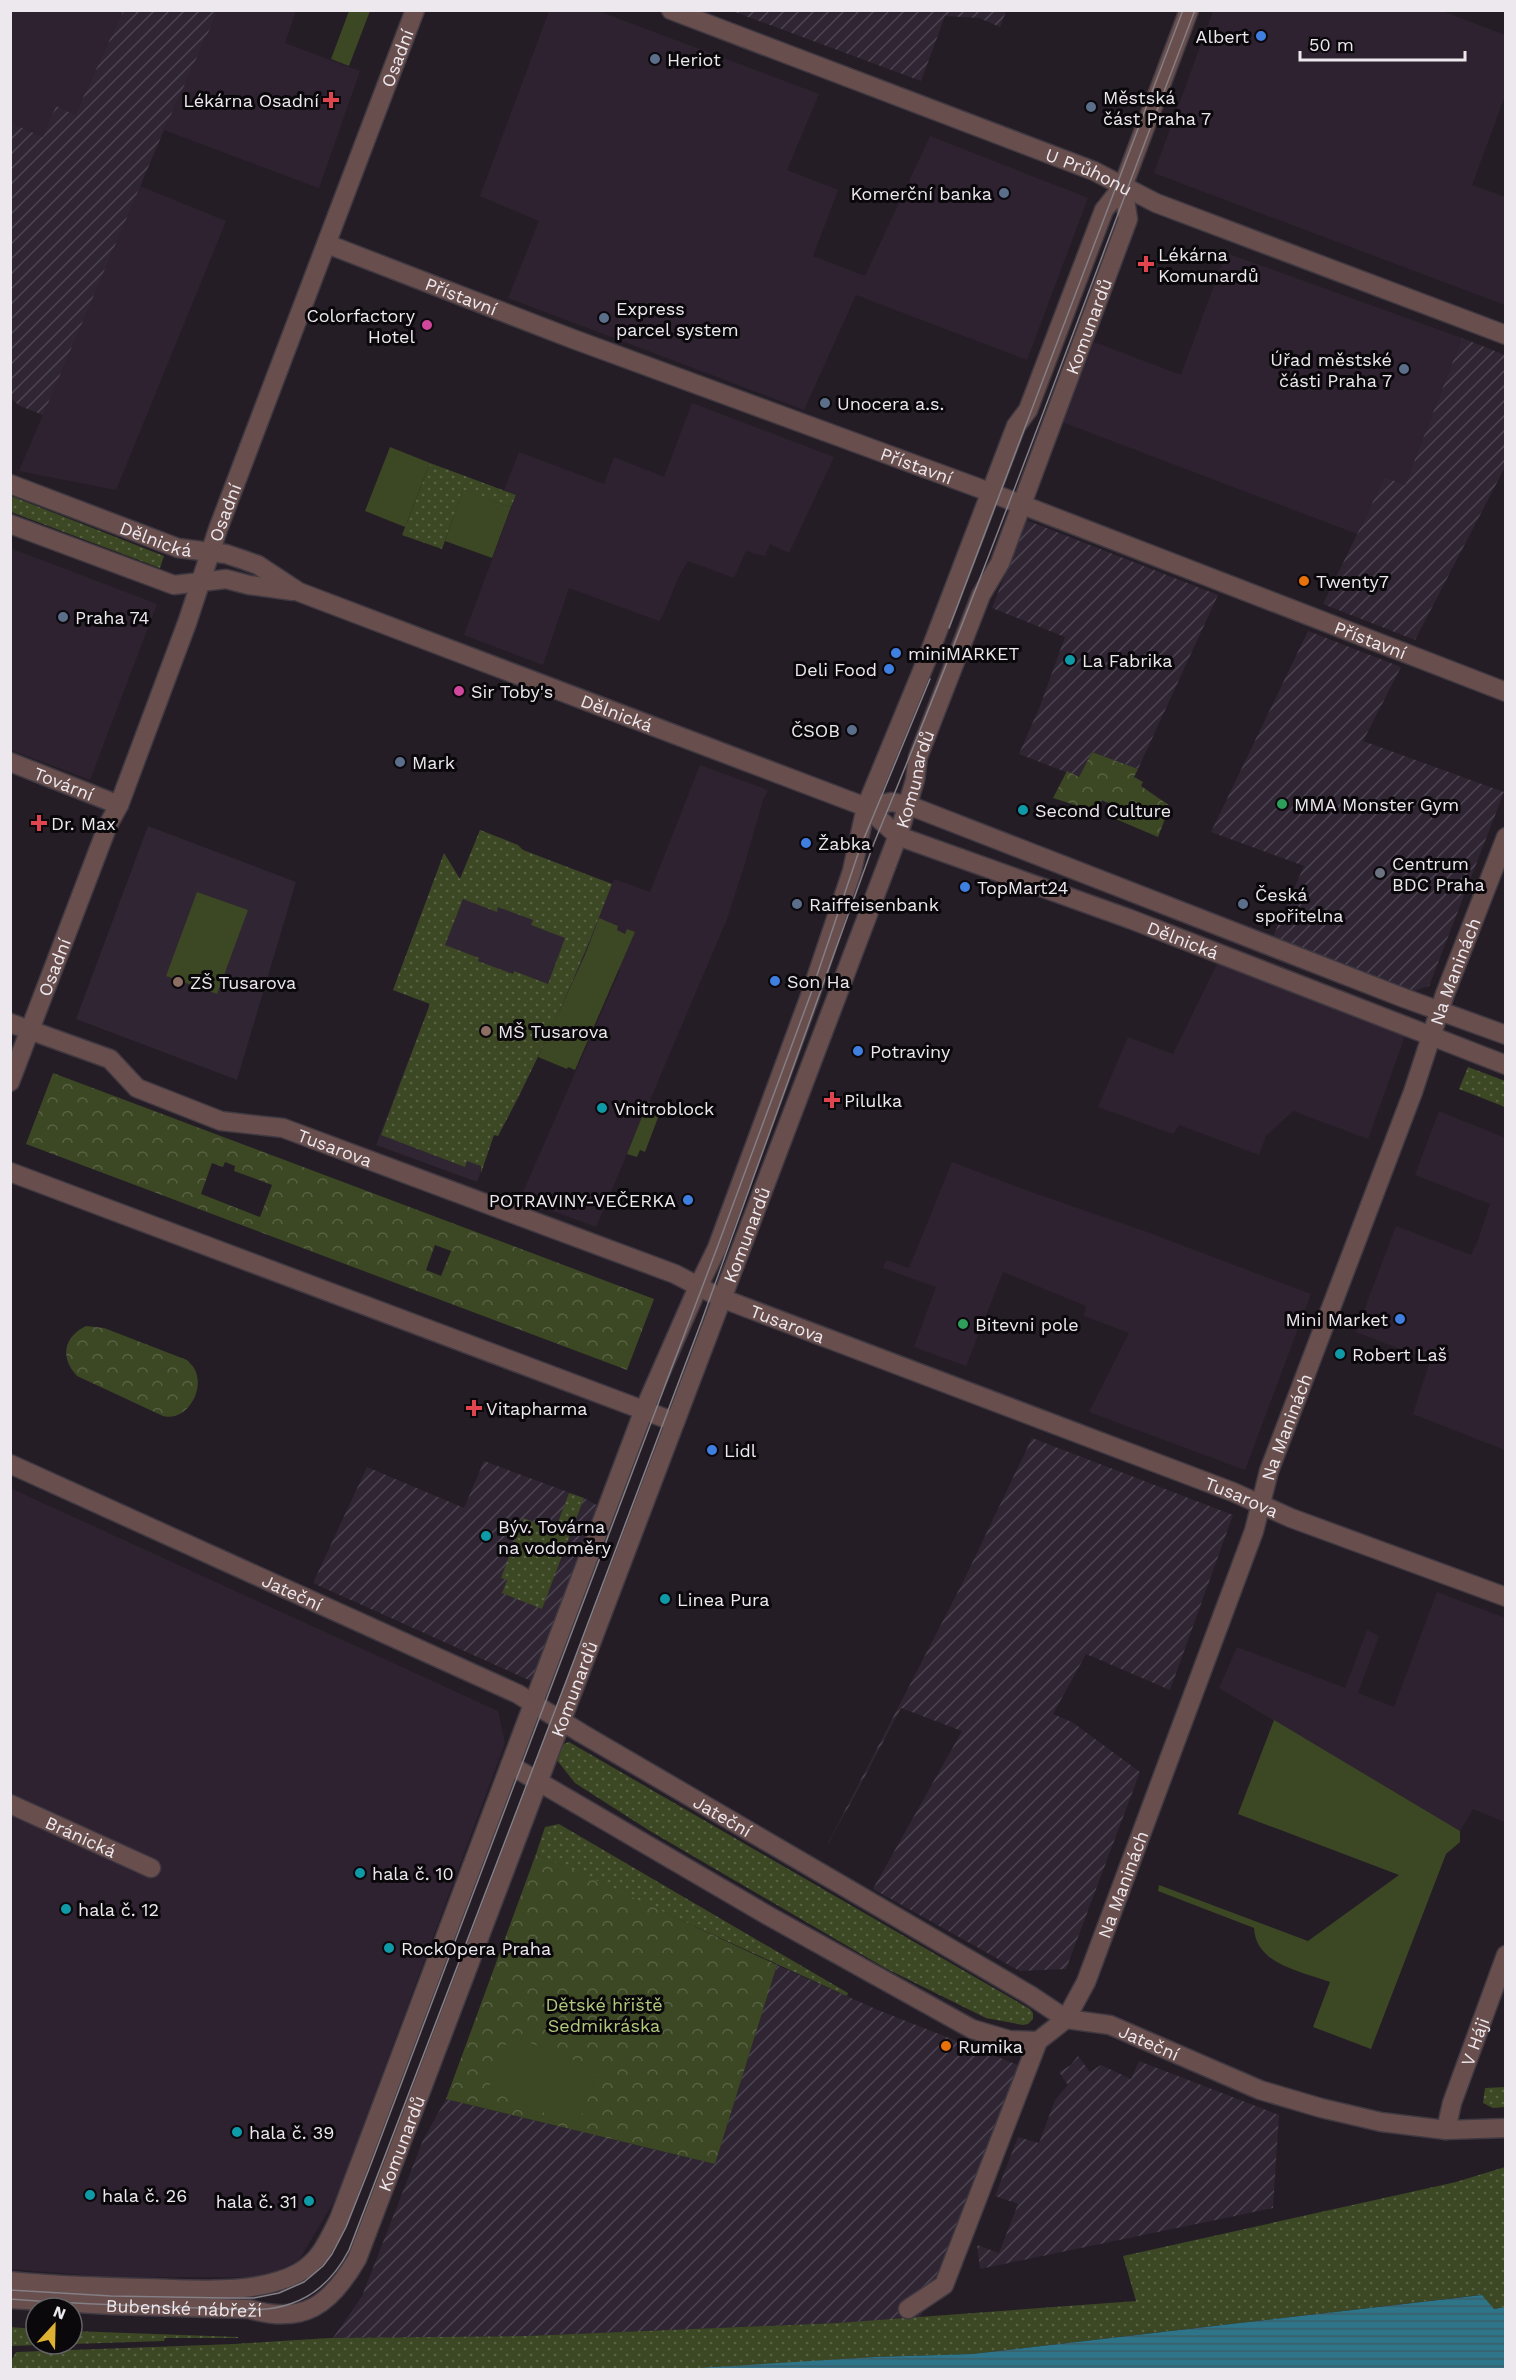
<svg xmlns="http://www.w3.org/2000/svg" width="1516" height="2380" font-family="'Work Sans',sans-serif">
<defs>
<pattern id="industrial-furrows" width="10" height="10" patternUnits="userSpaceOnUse" patternTransform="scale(1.5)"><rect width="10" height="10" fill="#2f2533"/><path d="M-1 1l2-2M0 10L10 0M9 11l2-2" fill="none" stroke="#4d4551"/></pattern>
<pattern id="grass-dots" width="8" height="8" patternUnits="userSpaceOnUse" patternTransform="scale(1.5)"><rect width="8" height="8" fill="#3c4724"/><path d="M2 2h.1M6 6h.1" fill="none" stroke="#586244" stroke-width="1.8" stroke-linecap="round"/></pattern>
<pattern id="forest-crowns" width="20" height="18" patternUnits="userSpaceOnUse" patternTransform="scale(1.5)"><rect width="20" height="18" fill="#3c4724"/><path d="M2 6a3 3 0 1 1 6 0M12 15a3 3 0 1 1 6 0" fill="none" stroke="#586244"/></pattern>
<pattern id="water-rules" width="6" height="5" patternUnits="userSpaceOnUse" patternTransform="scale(1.5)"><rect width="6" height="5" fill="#2e758a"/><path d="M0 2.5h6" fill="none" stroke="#3a5e68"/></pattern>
</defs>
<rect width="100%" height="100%" fill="#241d26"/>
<g fill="#2e2230">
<path d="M11,11h112l-48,104 -32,22 -32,-14z"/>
<path d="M218,11h78l-11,32 75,28 -41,117 -155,-58z"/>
<path d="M598,11l221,83 -32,76 51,20 -25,66 52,20 65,-140 158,62 -61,162 -171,-65 -52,115 -296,-112 31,-77 -59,-25 69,-185z"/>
<path d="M1213,11h229l63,24v61l-33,89 33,12v108l-351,-132z"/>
<path d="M140,186l86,35 -110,269 -97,-19z"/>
<path d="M1226,253l236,85 -57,147 -20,-8 -28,57 -295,-112 32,-80 87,33z"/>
<path d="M692,403l142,54 -45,96 -19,-9 -5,12 -19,-5 -12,27 -46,-17 -9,15 -16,39 -4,6 -90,-33 -26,77 -79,-30 52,-140 -12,-5 15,-38 85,32 10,-27 50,20z"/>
<path d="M10,548l147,56 -67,176 -79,-30z"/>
<path d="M700,765l68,25 -5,10 -17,60 -19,59 -131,308 -76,-28 100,-229 -35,-15 29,-76 36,13z"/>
<path d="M1219,960l187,73 -38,106 -75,-28 -27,25 -7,19 -80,-30 -6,9 -75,-27 30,-70 45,17z"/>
<path d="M1439,1111l66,27v312l-92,-36 17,-53 -74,-29 40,-106 75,29 6,-12 13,-39 -75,-29z"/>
<path d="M952,1162l82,31 113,39 164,62 -66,176 -156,-58 40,-79 -45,-17 2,-10 -83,-34 -37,94 -52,-19 22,-60 -53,-19 3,-8 23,8z"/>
<path d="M10,1488l488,223 7,32 -169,455 -37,62 -34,17h-159l-95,-8z"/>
<path d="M1437,1592l68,26v204l-32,-13 -13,22 -241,-143 18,-41 108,41 22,-58 12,6 -21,57 36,14z"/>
</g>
<g fill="url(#industrial-furrows)">
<path d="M123,11h95l-54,119 -121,285 -23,-9 -9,-7v-276l32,14 13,-31 19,9z"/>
<path d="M732,11l274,-1v1l-6,16 -21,-9 -34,-2 -24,65z"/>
<path d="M1462,338l43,17v112l-90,173 -92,-36 62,-127 20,8z"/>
<path d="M1026,520l192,75 -80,174 -46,-17 -13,25 -60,-23 21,-48 25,-69 -73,-29z"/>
<path d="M1308,631l93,36 -38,74 141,51 -75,194 -21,7 -136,-54 32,-73 -93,-34z"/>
<path d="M1032,1438l201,77 -63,175 -84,-36 -33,60 19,8 68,50 -74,197 -46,2 -147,-82 89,-158 -61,-23 -48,91 -27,48 137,-265z"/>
<path d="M484,1461l100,37 16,9 -69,174 -218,-98 54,-116 97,41z"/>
<path d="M777,1965l101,45 140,55 -98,253 -83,5 -311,13 -193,2 29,-42 61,-156 23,-41 269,65z"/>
<path d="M1078,2056l12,16 11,-7 30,14 8,-18 140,54 -6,93 -293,61 -3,-24 22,8 19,-49 -23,-8 23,-59 21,6 16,-43 13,-15 -9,-13 12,-7z"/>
</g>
<g fill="#2f2533">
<path d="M148,826l148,56 -59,198 -161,-61z"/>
<path d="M480,830l38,15 5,5 89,34 -27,71 -68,146 -19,35 -4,-1 -17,47 -101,-37 54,-141 -37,-14 51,-137 16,26z"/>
</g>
<g fill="url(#grass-dots)" fill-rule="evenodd">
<path d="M430,463l86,32 -5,12 -48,-16 -21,58 -40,-14z"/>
<path d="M11,496l153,60 -4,12 -149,-56z"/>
<path d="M480,830l38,15 5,5 89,34c-33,87 -71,171 -114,252l-4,-1 -13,38v-7l-14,-5 -2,6 -84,-32 49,-131 -37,-14 51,-137 16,26zM463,899l34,13 1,-5 35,13 -2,5 34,13 -17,46 -34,-13 -1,3 -35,-13 1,-3 -34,-13z"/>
<path d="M1468,1067l37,14v26l-46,-18z"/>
<path d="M569,1493l15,5 -42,111 -40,-16 5,-13 -6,-2 22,-60 32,12z"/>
<path d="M569,1742l461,267 3,4v6l-5,5 -5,1 -37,-7 -101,-50 -235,-137 -75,-48 -19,-24 5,-14z"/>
<path d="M559,1824l289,169 -1,3 -311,-142 9,-27z"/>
<path d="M1505,2087v20l-12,1 -10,-5 2,-15z"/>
<path d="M1505,2167v140l-11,2 -13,-14 -509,59 -97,3 -155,11 -709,2 -1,-7 6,-11 218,-8 95,-6 197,-2 311,-13 299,-22 -13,-45 333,-74z"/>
<path d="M10,2327l26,2v15h33l-58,2z"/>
<path d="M72,2331l166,6v1h-73l-1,3 -92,3z"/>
</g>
<g fill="url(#forest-crowns)" fill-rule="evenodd">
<path d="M1092,752l46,17 -4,8 9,5 -2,4 29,20 -12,31 -47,-20 4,-11 -13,-6 -5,12 -44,-14 14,-27 12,6z"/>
<path d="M53,1073l601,226 -27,71 -601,-226zM225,1162l10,4 -1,5 38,14 -12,32 -59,-23 11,-31 11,4zM435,1245l16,6 -10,25 -15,-6z"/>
<path d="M86,1326l18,2 83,32c5,5 9,9 10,16 5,19 -13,46 -34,40l-86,-40c-17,-18 -14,-39 9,-50z"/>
<path d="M536,1854l62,27 179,84 -62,199 -269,-65z"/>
</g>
<g fill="#3c4724">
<path d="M349,11h21l-21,55 -18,-7z"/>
<path d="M390,447l40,16 -25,64 -40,-16z"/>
<path d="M463,490l48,17 -19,51 -47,-17z"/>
<path d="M197,892l51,18 -31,84 -51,-18z"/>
<path d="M599,918l19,8 -1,4 8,4 2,-5 8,3 -60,138 -7,-3 -1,2 -29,-12 47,-102z"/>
<path d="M648,1102l14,5 -17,45 -5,-2 -3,7 -10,-3z"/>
<path d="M1274,1720l186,111v11l-14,12 -75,195 -58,-22 17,-45c-29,-11 -74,-17 -76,-54l-96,-37 1,-6 149,56 91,-66 -161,-61z"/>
<path d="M510,2035l89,35 -22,56 -89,-36z"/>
</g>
<path fill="url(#water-rules)" d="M1482,2295l12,14 11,-2v62h-822l192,-12 97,-3z"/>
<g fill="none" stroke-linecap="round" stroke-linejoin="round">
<defs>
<g id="minor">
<path id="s1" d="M671,10l423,161 62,32 350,132"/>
<path id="s2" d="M327,244l246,95 403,148 530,205"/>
<path id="s3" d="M10,484l168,64 48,6 18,6 14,5 41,27 567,215 32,29 232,83 376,146"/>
<path d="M10,524l164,61 52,-6 23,6 44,6"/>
<path id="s4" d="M10,762l109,43"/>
<path d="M866,807l25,-5 17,3 496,193 102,37"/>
<path id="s5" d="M10,1023l100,36 27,29 84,33 62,7 392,146 46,24 512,194 58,26 215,79"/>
<path id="s6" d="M10,1082l98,-257 11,-20 68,-182 31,-94 197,-519"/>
<path d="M10,1172l665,250"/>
<path id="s7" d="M10,1464l508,230 63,39 449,262 36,24 44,6 150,65 61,18 60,14 65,8 60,-2"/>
<path d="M510,1765l257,150 205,114 37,11 29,1"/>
<path id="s8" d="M10,1804l141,64"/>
<path id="s9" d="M1038,2041l28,-22 20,-37 168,-451 15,-60 144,-379 32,-98 61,-157"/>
<path id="s10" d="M1446,2130l6,-27 54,-148"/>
<path d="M10,2281c45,5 89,6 134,7 47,1 111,8 154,-15 22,-12 30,-32 41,-54l305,-809 54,-123 19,-39 93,-252 42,-125 14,-64 61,-148 89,-233 12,-16 76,-200 19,-24 66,-176"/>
<path id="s11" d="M10,2299l100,6 139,4c55,16 81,-4 108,-50l543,-1429 15,-50 3,-23 63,-162 19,-32 128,-344 -5,-33"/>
<path d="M908,2309l36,-24 94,-244"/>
</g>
</defs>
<use href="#minor" stroke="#403942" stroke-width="21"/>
<use href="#minor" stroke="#684f4d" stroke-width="18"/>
<g stroke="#847e85" stroke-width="1.5">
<path d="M949,628l234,-618"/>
<path d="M10,2290l101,6 114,2h29l25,-5 25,-11 19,-16 9,-12 14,-27 23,-58 348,-921 93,-252 50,-148 70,-169"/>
<path id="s12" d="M10,2299c63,5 126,7 189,9 28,0 63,6 91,-4 28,-9 46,-29 59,-54l218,-571 135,-359 172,-477c114,-274 215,-555 321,-833"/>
</g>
</g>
<g fill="#3f7fe0" stroke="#0b080c" stroke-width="2">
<circle cx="1261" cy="36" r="6"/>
<circle cx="896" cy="653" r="6"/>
<circle cx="889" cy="669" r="6"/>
<circle cx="806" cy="843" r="6"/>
<circle cx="965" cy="887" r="6"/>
<circle cx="775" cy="981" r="6"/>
<circle cx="858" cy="1051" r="6"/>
<circle cx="688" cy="1200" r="6"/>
<circle cx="1400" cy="1319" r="6"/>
<circle cx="712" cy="1450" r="6"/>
</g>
<g fill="#5c6f8a" stroke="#0b080c" stroke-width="2">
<circle cx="655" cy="59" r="6"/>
<circle cx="1091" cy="107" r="6"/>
<circle cx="1004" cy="193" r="6"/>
<circle cx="604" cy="318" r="6"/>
<circle cx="1404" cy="369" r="6"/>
<circle cx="825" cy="403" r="6"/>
<circle cx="63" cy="617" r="6"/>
<circle cx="852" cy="730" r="6"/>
<circle cx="400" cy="762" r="6"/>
<circle cx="797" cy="904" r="6"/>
<circle cx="1243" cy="904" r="6"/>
</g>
<g fill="#e0444e" stroke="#0b080c" stroke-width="2">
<path d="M328 91h6v6h6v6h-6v6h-6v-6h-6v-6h6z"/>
<path d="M1143 255h6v6h6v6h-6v6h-6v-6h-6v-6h6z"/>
<path d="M36 814h6v6h6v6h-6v6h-6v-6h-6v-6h6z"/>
<path d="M829 1091h6v6h6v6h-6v6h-6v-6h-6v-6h6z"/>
<path d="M471 1399h6v6h6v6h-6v6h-6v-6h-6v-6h6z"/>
</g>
<g fill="#d1479c" stroke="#0b080c" stroke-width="2">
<circle cx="427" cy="325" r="6"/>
<circle cx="459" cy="691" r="6"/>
</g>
<g fill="#e8710a" stroke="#0b080c" stroke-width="2">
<circle cx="1304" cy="581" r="6"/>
<circle cx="946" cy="2046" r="6"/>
</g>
<g fill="#0f9aa8" stroke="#0b080c" stroke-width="2">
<circle cx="1070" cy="660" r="6"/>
<circle cx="1023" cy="810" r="6"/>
<circle cx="602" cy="1108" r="6"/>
<circle cx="1340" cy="1354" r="6"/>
<circle cx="486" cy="1536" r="6"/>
<circle cx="665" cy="1599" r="6"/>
<circle cx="360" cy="1873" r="6"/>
<circle cx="66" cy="1909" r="6"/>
<circle cx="389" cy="1948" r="6"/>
<circle cx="237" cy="2132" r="6"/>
<circle cx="90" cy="2195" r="6"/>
<circle cx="309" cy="2201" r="6"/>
</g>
<g fill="#2e9e5b" stroke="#0b080c" stroke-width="2">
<circle cx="1282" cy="804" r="6"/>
<circle cx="963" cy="1324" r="6"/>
</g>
<circle fill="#6b7280" stroke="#0b080c" stroke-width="2" cx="1380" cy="873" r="6"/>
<g fill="#8d6e63" stroke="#0b080c" stroke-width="2">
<circle cx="178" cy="982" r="6"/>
<circle cx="486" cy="1031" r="6"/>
</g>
<g text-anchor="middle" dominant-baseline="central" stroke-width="6" stroke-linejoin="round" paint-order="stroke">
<g font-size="18" fill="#ede8ee" stroke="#0b080c" text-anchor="start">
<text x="1249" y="36" text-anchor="end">Albert</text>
<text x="667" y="59">Heriot</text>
<text x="1103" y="97">Městská<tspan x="1103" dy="21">část Praha 7</tspan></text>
<text x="319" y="100" text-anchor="end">Lékárna Osadní</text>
<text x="992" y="193" text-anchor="end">Komerční banka</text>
<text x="1158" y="254">Lékárna<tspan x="1158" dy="21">Komunardů</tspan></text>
<text x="616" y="308">Express<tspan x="616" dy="21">parcel system</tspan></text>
<text x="415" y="315" text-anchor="end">Colorfactory<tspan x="415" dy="21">Hotel</tspan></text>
<text x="1392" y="359" text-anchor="end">Úřad městské<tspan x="1392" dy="21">části Praha 7</tspan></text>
<text x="837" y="403">Unocera a.s.</text>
<text x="1316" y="581">Twenty7</text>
<text x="75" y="617">Praha 74</text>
<text x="908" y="653">miniMARKET</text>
<text x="1082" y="660">La Fabrika</text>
<text x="877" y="669" text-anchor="end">Deli Food</text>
<text x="471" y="691">Sir Toby's</text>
<text x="840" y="730" text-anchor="end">ČSOB</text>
<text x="412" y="762">Mark</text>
<text x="1294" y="804">MMA Monster Gym</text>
<text x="1035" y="810">Second Culture</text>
<text x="51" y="823">Dr. Max</text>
<text x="818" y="843">Žabka</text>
<text x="1392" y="863">Centrum<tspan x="1392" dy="21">BDC Praha</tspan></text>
<text x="977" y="887">TopMart24</text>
<text x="1255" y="894">Česká<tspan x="1255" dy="21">spořitelna</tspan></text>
<text x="809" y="904">Raiffeisenbank</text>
<text x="787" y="981">Son Ha</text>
<text x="190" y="982">ZŠ Tusarova</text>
<text x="498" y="1031">MŠ Tusarova</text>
<text x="870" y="1051">Potraviny</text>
<text x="844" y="1100">Pilulka</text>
<text x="614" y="1108">Vnitroblock</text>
<text x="676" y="1200" text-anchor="end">POTRAVINY-VEČERKA</text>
<text x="1388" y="1319" text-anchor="end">Mini Market</text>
<text x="975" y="1324">Bitevni pole</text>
<text x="1352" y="1354">Robert Laš</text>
<text x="486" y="1408">Vitapharma</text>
<text x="724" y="1450">Lidl</text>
<text x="498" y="1526">Býv. Továrna<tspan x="498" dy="21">na vodoměry</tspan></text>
<text x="677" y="1599">Linea Pura</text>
<text x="372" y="1873">hala č. 10</text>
<text x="78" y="1909">hala č. 12</text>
<text x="401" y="1948">RockOpera Praha</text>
<text x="958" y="2046">Rumika</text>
<text x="249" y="2132">hala č. 39</text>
<text x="102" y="2195">hala č. 26</text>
<text x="297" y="2201" text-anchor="end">hala č. 31</text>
</g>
<g font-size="18" fill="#ede8ee" stroke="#0b080c">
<text stroke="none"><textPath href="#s6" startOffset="1095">Osadní</textPath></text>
<text stroke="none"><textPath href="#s1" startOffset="448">U Průhonu</textPath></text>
<text stroke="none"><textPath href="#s2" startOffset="144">Přístavní</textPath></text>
<text stroke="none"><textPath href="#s11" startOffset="2439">Komunardů</textPath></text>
<text stroke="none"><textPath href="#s2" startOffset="630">Přístavní</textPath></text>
<text stroke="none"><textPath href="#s6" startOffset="609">Osadní</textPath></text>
<text stroke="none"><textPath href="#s3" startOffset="156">Dělnická</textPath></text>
<text stroke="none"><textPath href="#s2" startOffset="1116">Přístavní</textPath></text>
<text stroke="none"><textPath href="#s3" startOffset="651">Dělnická</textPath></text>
<text stroke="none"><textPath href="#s11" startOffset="1953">Komunardů</textPath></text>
<text stroke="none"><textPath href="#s4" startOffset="58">Tovární</textPath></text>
<text stroke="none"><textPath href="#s3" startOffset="1264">Dělnická</textPath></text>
<text stroke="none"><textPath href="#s6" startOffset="123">Osadní</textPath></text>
<text stroke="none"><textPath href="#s9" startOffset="1154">Na Maninách</textPath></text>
<text stroke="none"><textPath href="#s5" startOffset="354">Tusarova</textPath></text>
<text stroke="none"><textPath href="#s11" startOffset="1467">Komunardů</textPath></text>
<text stroke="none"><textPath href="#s5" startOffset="840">Tusarova</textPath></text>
<text stroke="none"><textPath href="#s9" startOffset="668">Na Maninách</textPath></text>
<text stroke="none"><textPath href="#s5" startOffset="1326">Tusarova</textPath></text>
<text stroke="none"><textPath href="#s7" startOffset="310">Jateční</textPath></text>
<text stroke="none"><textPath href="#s11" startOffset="981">Komunardů</textPath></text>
<text stroke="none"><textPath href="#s7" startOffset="796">Jateční</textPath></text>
<text stroke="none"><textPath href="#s8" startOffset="78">Bránická</textPath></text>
<text stroke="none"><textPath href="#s9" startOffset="182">Na Maninách</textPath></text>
<text stroke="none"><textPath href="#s7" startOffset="1282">Jateční</textPath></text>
<text stroke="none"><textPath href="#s10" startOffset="93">V Háji</textPath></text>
<text stroke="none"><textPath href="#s11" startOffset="495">Komunardů</textPath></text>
<text stroke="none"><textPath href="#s12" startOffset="174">Bubenské nábřeží</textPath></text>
</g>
<g font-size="18" fill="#b1ca7b" stroke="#0b080c">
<text x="604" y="2004">Dětské hřiště<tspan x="604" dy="21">Sedmikráska</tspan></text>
</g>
</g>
<rect width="1516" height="2380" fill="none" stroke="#ede8ee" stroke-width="24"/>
<g transform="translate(54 2326) rotate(22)"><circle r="28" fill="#0b080c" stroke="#656266" stroke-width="1.5"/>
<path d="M0-4.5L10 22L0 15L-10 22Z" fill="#deb133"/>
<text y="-9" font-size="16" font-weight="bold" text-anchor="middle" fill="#ede8ee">N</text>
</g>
<path d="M1300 51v9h165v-9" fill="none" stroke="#ede8ee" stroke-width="3"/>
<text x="1309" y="51" font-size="18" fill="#ede8ee" stroke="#0b080c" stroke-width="4.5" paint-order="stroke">50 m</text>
</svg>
